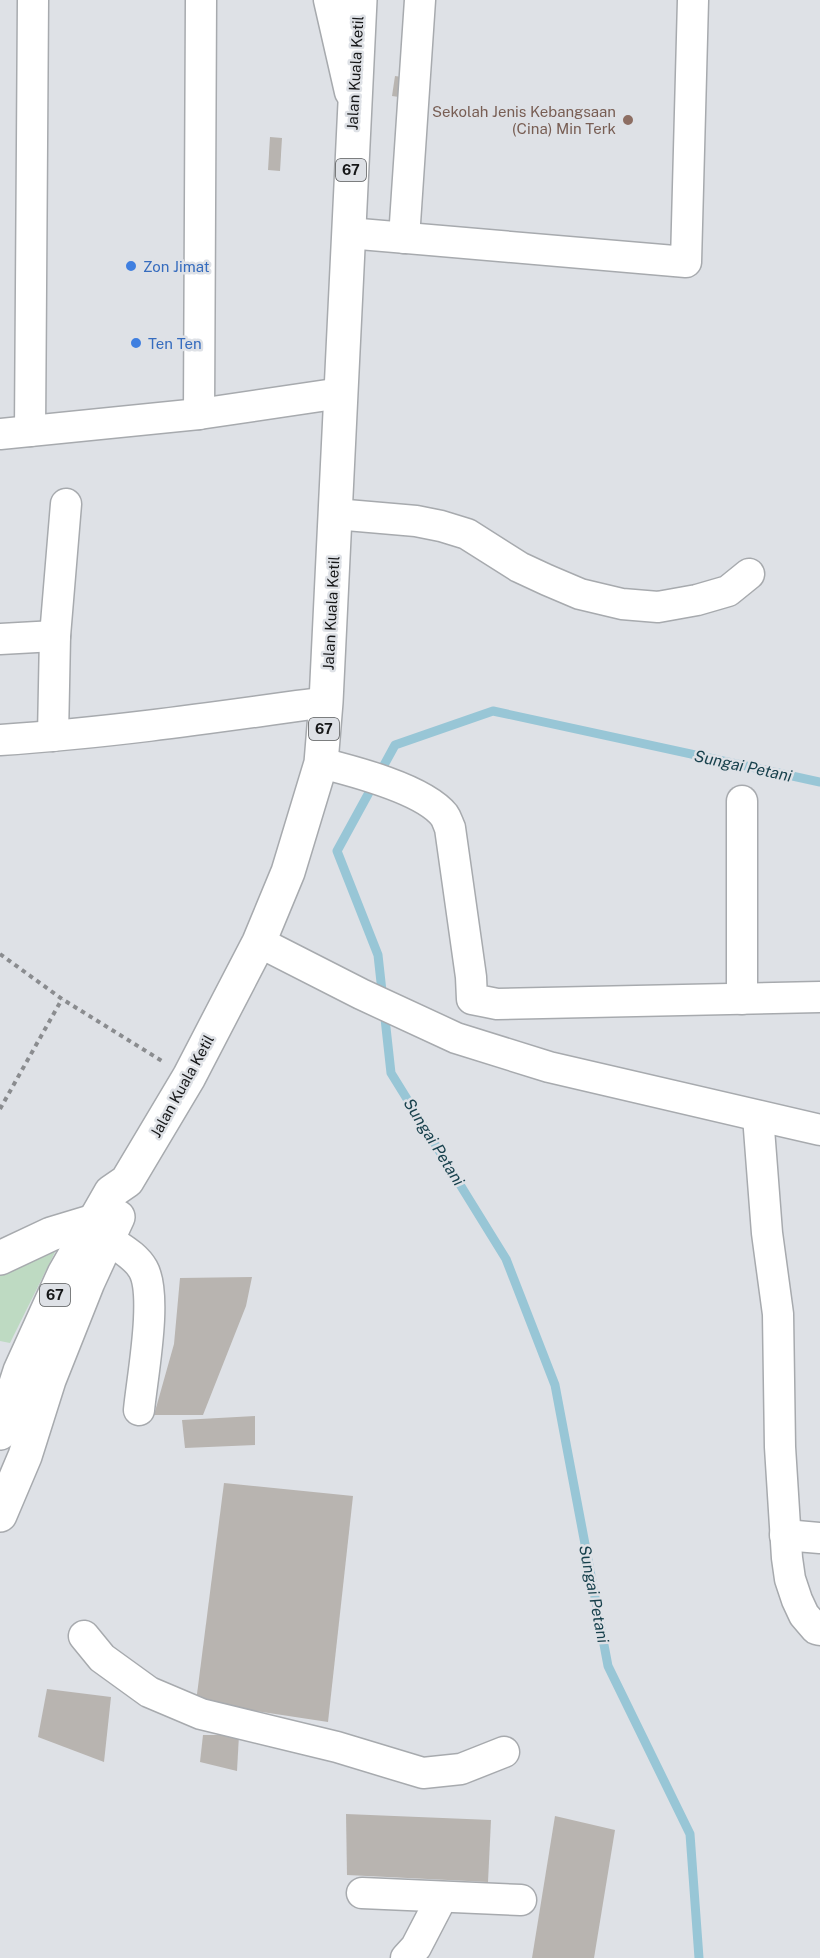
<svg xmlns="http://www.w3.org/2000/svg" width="820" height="1958" font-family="'Public Sans',sans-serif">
<rect width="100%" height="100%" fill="#dee1e6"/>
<path fill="#bedac2" d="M58,1246l-48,97 -10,-2v-68z"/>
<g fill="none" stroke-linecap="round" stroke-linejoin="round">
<path stroke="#98c6d6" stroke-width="9" d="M699,1958l-9,-124 -82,-168 -53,-281 -49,-126 -115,-186 -13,-118 -41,-104 58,-106 98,-34 327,71"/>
</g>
<g fill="#b8b4b0">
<path d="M395,76l7,1 -3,20 -7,-1z"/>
<path d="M270,137l12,1 -2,33 -12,-1z"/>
<path d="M252,1277l-6,29 -43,109h-49l20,-71 6,-66z"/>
<path d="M255,1416v29l-70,3 -3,-28z"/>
<path d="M224,1483l129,13 -25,226 -132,-20z"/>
<path d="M47,1689l64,8 -7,65 -66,-25z"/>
<path d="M203,1735h36l-2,36 -37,-9z"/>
<path d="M346,1814l145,6 -3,62 -141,-7z"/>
<path d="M555,1816l60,14 -21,128h-62z"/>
</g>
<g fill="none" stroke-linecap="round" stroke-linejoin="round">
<defs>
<g id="minor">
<path d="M329,0l21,92"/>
<path d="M348,233l338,29 7,-262"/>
<path d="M404,238l16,-238"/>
<path d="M199,414l2,-414"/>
<path d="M30,431l3,-431"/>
<path d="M0,434l199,-20 142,-21"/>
<path d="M335,514l81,7 25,5 26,8 52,33 28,13 33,14 42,10 36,3 39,-7 31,-9 21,-17"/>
<path d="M0,639l55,-3"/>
<path d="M53,736l2,-100 11,-132"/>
<path d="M0,740c109,-7 218,-23 326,-38"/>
<path d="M321,763c32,8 102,26 123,52 3,4 4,9 6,13l21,149 1,22 25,5 323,-7"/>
<path d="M259,942l102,52 95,44 93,29 271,63"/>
<path d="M742,999v-198"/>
<path d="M758,1116l9,117 11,81 2,133 7,111 3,21 7,21 7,15 12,14 4,1"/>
<path d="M108,1239c12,9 27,16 35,30 15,26 -1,109 -4,141"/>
<path d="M785,1535l35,3"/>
<path d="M84,1636l18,22 47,34 52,22 136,33 86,26 38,-4 43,-17"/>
<path d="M362,1893l159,7"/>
<path d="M406,1958l10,-11 26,-50"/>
</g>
<g id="major">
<path d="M0,1258l51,-24 43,-13"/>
<path d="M0,1433l20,-62 44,-97 47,-82 16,-11 62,-104 70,-135 29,-70 33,-109 5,-61 34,-702"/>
<path d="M0,1515l25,-59 24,-76 39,-98 30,-65"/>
</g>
</defs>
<use href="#minor" stroke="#a7aaae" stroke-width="33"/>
<use href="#major" stroke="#a7aaae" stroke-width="36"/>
<g stroke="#8a8c8f" stroke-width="4" stroke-dasharray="4.5 4.5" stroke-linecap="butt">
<path d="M0,954l62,45 100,62"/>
<path d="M0,1109l62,-110"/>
</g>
<use href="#minor" stroke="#fff" stroke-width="30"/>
<use href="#major" stroke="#fff" stroke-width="33"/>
</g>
<circle fill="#8d6e63" stroke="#dee1e6" stroke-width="2" cx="628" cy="120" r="6"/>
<g fill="#3f7fe0" stroke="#dee1e6" stroke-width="2">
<circle cx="131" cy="266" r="6"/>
<circle cx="136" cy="343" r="6"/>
</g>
<g text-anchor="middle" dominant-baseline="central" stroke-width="5" stroke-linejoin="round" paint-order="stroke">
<g fill="#dee1e6" stroke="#525456" stroke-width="1.5">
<rect x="336" y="159" width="30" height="22" rx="4.5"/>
<rect x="309" y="718" width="30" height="22" rx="4.5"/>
<rect x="40" y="1284" width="30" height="22" rx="4.5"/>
</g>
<g font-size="14" font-weight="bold" fill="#161718">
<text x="351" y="170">67</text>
<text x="324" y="729">67</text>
<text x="55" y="1295">67</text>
</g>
<g font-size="15" fill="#161718" stroke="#dee1e6">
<text transform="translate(355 73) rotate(-87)">Jalan Kuala Ketil</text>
<text transform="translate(331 613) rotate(-87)">Jalan Kuala Ketil</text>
<text transform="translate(182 1086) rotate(-61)">Jalan Kuala Ketil</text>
</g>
<g font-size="15" fill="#785e54" stroke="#dee1e6" text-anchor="end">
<text x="616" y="111">Sekolah Jenis Kebangsaan<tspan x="616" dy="17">(Cina) Min Terk</tspan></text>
</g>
<g font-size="15" fill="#366cbe" stroke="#dee1e6" text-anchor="start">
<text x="143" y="266">Zon Jimat</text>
<text x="148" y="343">Ten Ten</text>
</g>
<g font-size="16" font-style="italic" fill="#17404c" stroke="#dee1e6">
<text transform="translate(743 766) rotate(12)">Sungai Petani</text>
<text transform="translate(434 1142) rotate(58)">Sungai Petani</text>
<text transform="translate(594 1594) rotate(79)">Sungai Petani</text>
</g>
</g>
</svg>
